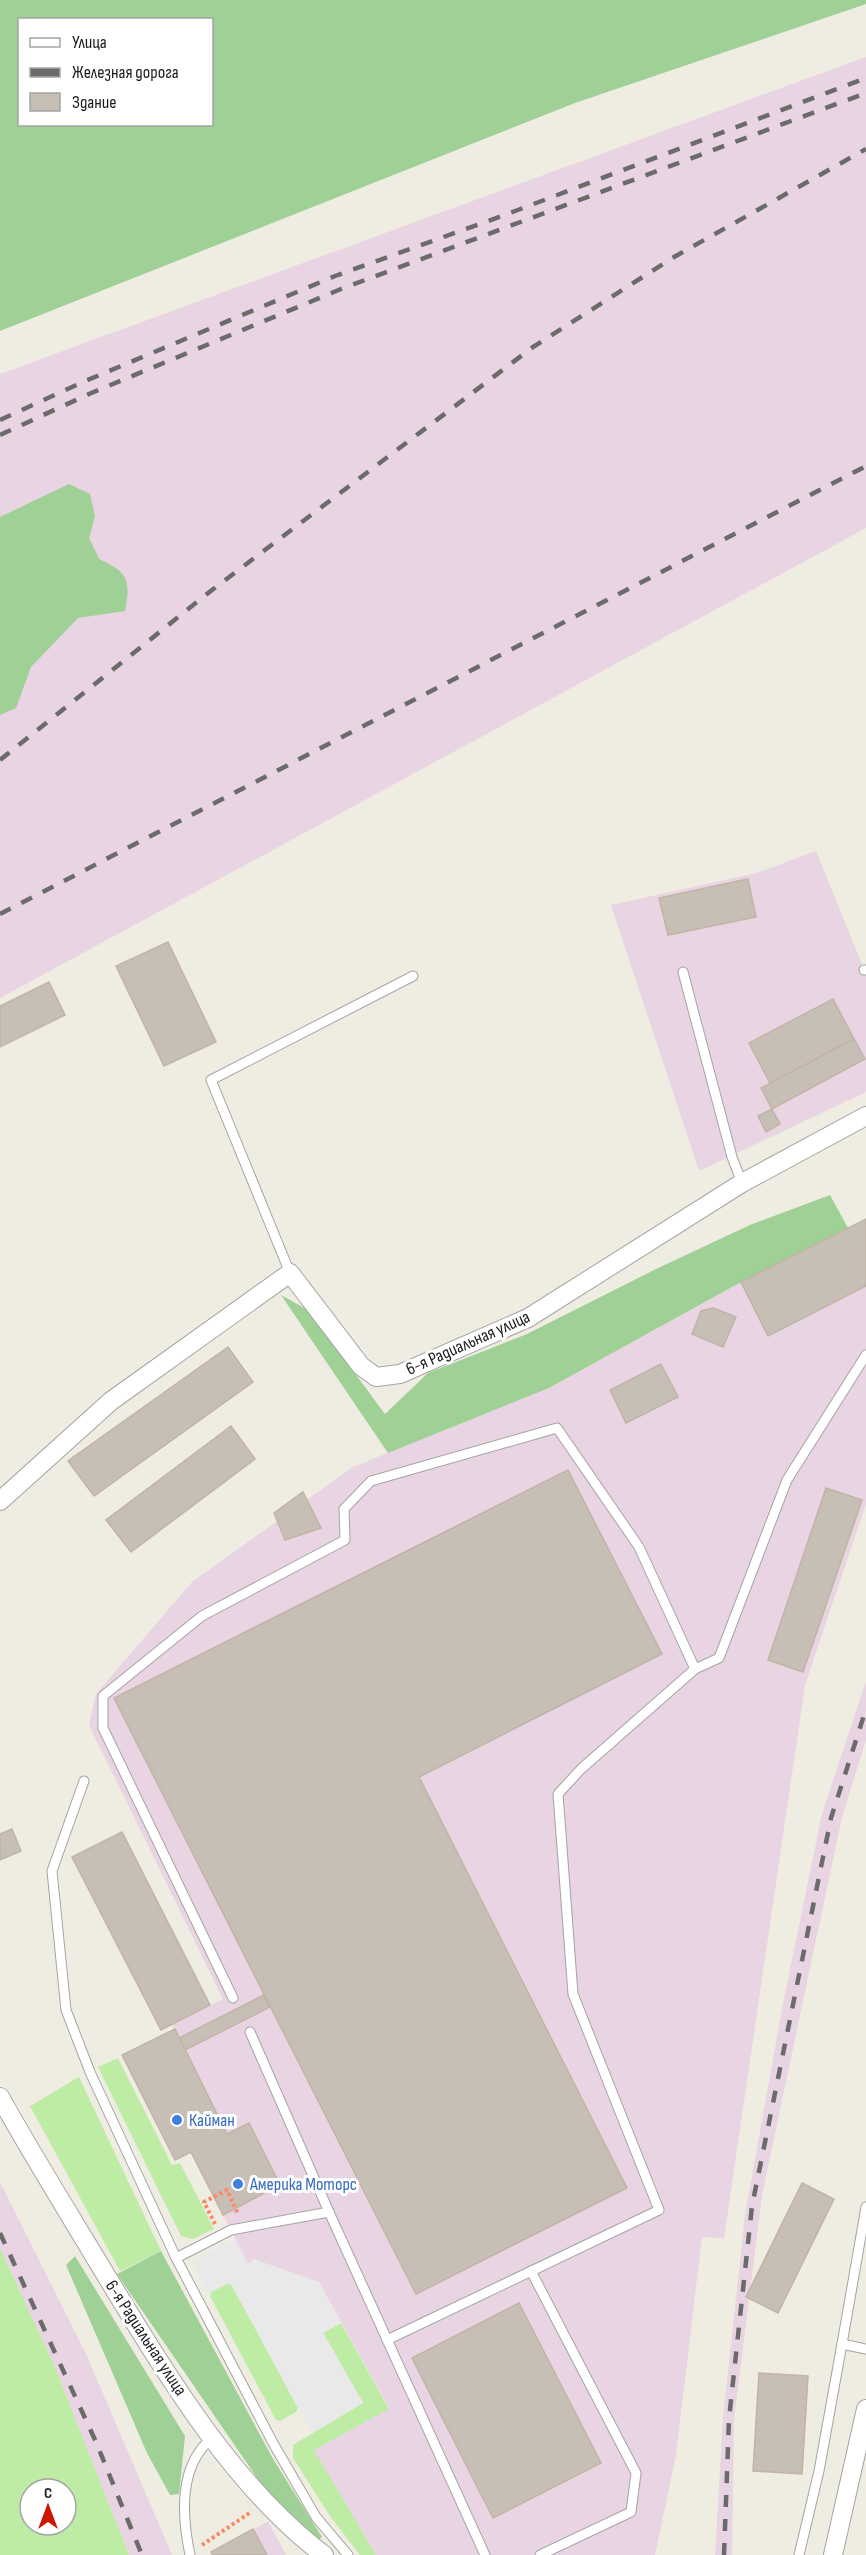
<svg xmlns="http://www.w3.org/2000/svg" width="866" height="2555" font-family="'Sofia Sans Condensed',sans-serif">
<rect width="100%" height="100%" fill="#efece2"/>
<g fill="#e8d4e2">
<path d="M866,57v471l-866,470v-624z"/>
<path d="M816,851l50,123v118l-167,79 -88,-266 146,-32z"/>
<path d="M866,1219v285l-61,181 -81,553 -22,-1 -26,218 -21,100h-279l-63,-105 76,-42 -70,-126 -71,-18 -57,-112 -17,-123 -2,-4 51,-26 -134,-274 7,-31 96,-112 161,-115 196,-79 192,-106z"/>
<path d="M866,1681v59l-24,77 -80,378 -28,224 -2,136h-17l8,-137 22,-203 38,-211 39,-190z"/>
<path d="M0,2182l87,174 85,199h-43l-74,-188 -55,-119z"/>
<path d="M268,2521l18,34h-76z"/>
</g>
<g fill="#bfeca5" fill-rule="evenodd">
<path d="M118,2058l54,107 8,-2 34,66 -21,10 -12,-3 -83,-169z"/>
<path d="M79,2077l82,174 -41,20 -90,-165z"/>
<path d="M0,2248l55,119 74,188h-129zM30,2489h36v36h-36z"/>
<path d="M227,2284h4l67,124 -2,4 -16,9 -4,-1 -66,-124 1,-4z"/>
<path d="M341,2323l48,86 -75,41 62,105h-16l-30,-39 -37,-58v-13l70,-42 -40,-70z"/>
</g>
<g fill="#9fd095" fill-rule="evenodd">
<path d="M0,0h866v4l-291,99 -575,228zM20,20h192v104h-192z"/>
<path d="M69,484l21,10 5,22 -6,22 10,21c29,13 32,21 26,52l-47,7 -47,49 -15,41 -16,7v-198z"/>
<path d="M830,1195l18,33 -107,54 -192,106 -161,65 -107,-158 27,15 77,104 43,-41 99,-39 129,-65 94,-44z"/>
<path d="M161,2251l112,208 49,78 -4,3 -54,-52 -147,-214z"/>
<path d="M75,2256l110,180 -6,58 -9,1 -23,-42 -81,-188z"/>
</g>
<path fill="#e9e9e9" d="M235,2239l12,25 7,-5 65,23 22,41 -18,10 40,70 -50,29 -15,-24 -66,-124h-5l-16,7 -1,5 -18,-35z"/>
<g fill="#c7bfb5" stroke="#c1b4a4" stroke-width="1.5">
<path d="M748,879l8,38 -88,18 -9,-37z"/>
<path d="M168,942l48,100 -52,24 -48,-100z"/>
<path d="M49,982l16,33 -65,32v-41z"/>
<path d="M833,999l21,40 -84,44 -21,-40z"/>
<path d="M854,1039l11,20 -93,50 -11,-21z"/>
<path d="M772,1109l8,15 -14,8 -8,-16z"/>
<path d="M866,1219v67l-98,50 -27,-54z"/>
<path d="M713,1308l23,9 -13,30 -31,-13 9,-23z"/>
<path d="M228,1347l25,35 -159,114 -26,-35z"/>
<path d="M661,1364l17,33 -52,26 -16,-33z"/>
<path d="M231,1426l24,33 -124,93 -25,-32z"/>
<path d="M568,1470l94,184 -243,123 208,411 -211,106 -302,-596z"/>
<path d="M826,1488l36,12 -59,172 -35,-12z"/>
<path d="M303,1492l18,36 -36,12 -11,-27z"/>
<path d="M12,1829l9,22 -21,9v-26z"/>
<path d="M122,1832l88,173 -49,25 -89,-173z"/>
<path d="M264,1995l6,12 -85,43 -6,-12z"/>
<path d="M175,2029l52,105 22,-11 31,62 -57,30 -32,-63 -16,8 -53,-105z"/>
<path d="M802,2183l32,16 -56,114 -32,-16z"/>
<path d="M519,2303l82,160 -108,55 -81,-160z"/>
<path d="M759,2373l49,3 -6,98 -49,-3z"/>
<path d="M253,2529l14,26h-54l-2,-3z"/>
</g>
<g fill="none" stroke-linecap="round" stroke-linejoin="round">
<defs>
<g id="service">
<path d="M864,970h2"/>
<path d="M683,972l49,185 10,26"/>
<path d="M290,1273l-79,-193 202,-104"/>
<path d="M695,1669l24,-11 68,-178 79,-125"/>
<path d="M84,1781l-32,90 14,139 24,62 86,186 97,185 43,74 32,38"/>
<path d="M233,1998l-130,-270v-32l99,-80 143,-76 -1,-31 27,-28 186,-53 82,119 56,122 -114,100 -23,25 15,200 86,216 -272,130"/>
<path d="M250,2032l79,180"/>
<path d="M176,2258l55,-28 98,-18 156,343"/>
<path d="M531,2271l105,202 -5,39 -91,43"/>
<path d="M842,2344l24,-137"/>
<path d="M190,2555c-8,-39 -12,-89 22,-117"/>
<path d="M799,2555l20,-84 23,-127 24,5"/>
</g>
<g id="minor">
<path d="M0,1501l111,-100 179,-128 71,93 15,11 24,-3 128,-56 214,-135 124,-67"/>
<path d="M0,2097c34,61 71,120 107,180 58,95 126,210 217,278"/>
<path d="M833,2555l33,-146"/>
</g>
</defs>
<use href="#service" stroke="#a4a4a4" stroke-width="11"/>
<use href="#minor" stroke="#a4a4a4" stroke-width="20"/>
<g stroke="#ff8663" stroke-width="4" stroke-dasharray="3 3" stroke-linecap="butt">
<path d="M215,2224l-11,-22 23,-12 11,24"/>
<path d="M202,2545l49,-33"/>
</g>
<use href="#service" stroke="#fff" stroke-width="9"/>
<use href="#minor" stroke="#fff" stroke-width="18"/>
<g stroke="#6b6b6b" stroke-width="4.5" stroke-dasharray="12 12" stroke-linecap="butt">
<path d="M0,420l83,-38 252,-106 167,-60 364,-138"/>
<path d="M0,435l89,-41 252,-105 525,-196"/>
<path d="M0,760l212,-170 321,-243 141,-90 192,-108"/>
<path d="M0,914l866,-448"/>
<path d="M0,2233l96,209 46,113"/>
<path d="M724,2555l5,-136 23,-213 79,-388 35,-109"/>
</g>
</g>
<g fill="#3f7fe0" stroke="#fff" stroke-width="2">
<circle cx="177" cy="2120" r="6"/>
<circle cx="238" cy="2184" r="6"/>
</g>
<g text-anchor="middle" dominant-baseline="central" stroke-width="6" stroke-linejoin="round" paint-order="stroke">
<g font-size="18" fill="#1d1d1d" stroke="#fff">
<text transform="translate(468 1343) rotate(-24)">6-я Радиальная улица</text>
<text transform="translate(146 2338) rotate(57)">6-я Радиальная улица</text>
</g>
<g font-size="18" fill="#366cbe" stroke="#fff" text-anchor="start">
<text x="189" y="2120">Кайман</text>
<text x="250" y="2184">Америка Моторс</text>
</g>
</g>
<rect x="18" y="18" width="195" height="108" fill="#ffffff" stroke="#a5a5a5" stroke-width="1.5"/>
<rect x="30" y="38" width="30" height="9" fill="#ffffff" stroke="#a5a5a5" stroke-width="1.5"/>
<text x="72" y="48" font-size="18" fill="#1d1d1d">Улица</text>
<rect x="30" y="68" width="30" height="9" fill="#6b6b6b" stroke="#a5a5a5" stroke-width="1.5"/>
<text x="72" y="78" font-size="18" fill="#1d1d1d">Железная дорога</text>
<rect x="30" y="93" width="30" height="18" fill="#c7bfb5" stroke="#a5a5a5" stroke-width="1.5"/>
<text x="72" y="108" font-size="18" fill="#1d1d1d">Здание</text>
<g transform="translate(48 2507)"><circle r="28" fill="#ffffff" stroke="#a5a5a5" stroke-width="1.5"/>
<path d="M0-4.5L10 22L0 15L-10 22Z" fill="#ca1900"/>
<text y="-9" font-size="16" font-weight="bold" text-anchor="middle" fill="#1d1d1d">С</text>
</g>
</svg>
